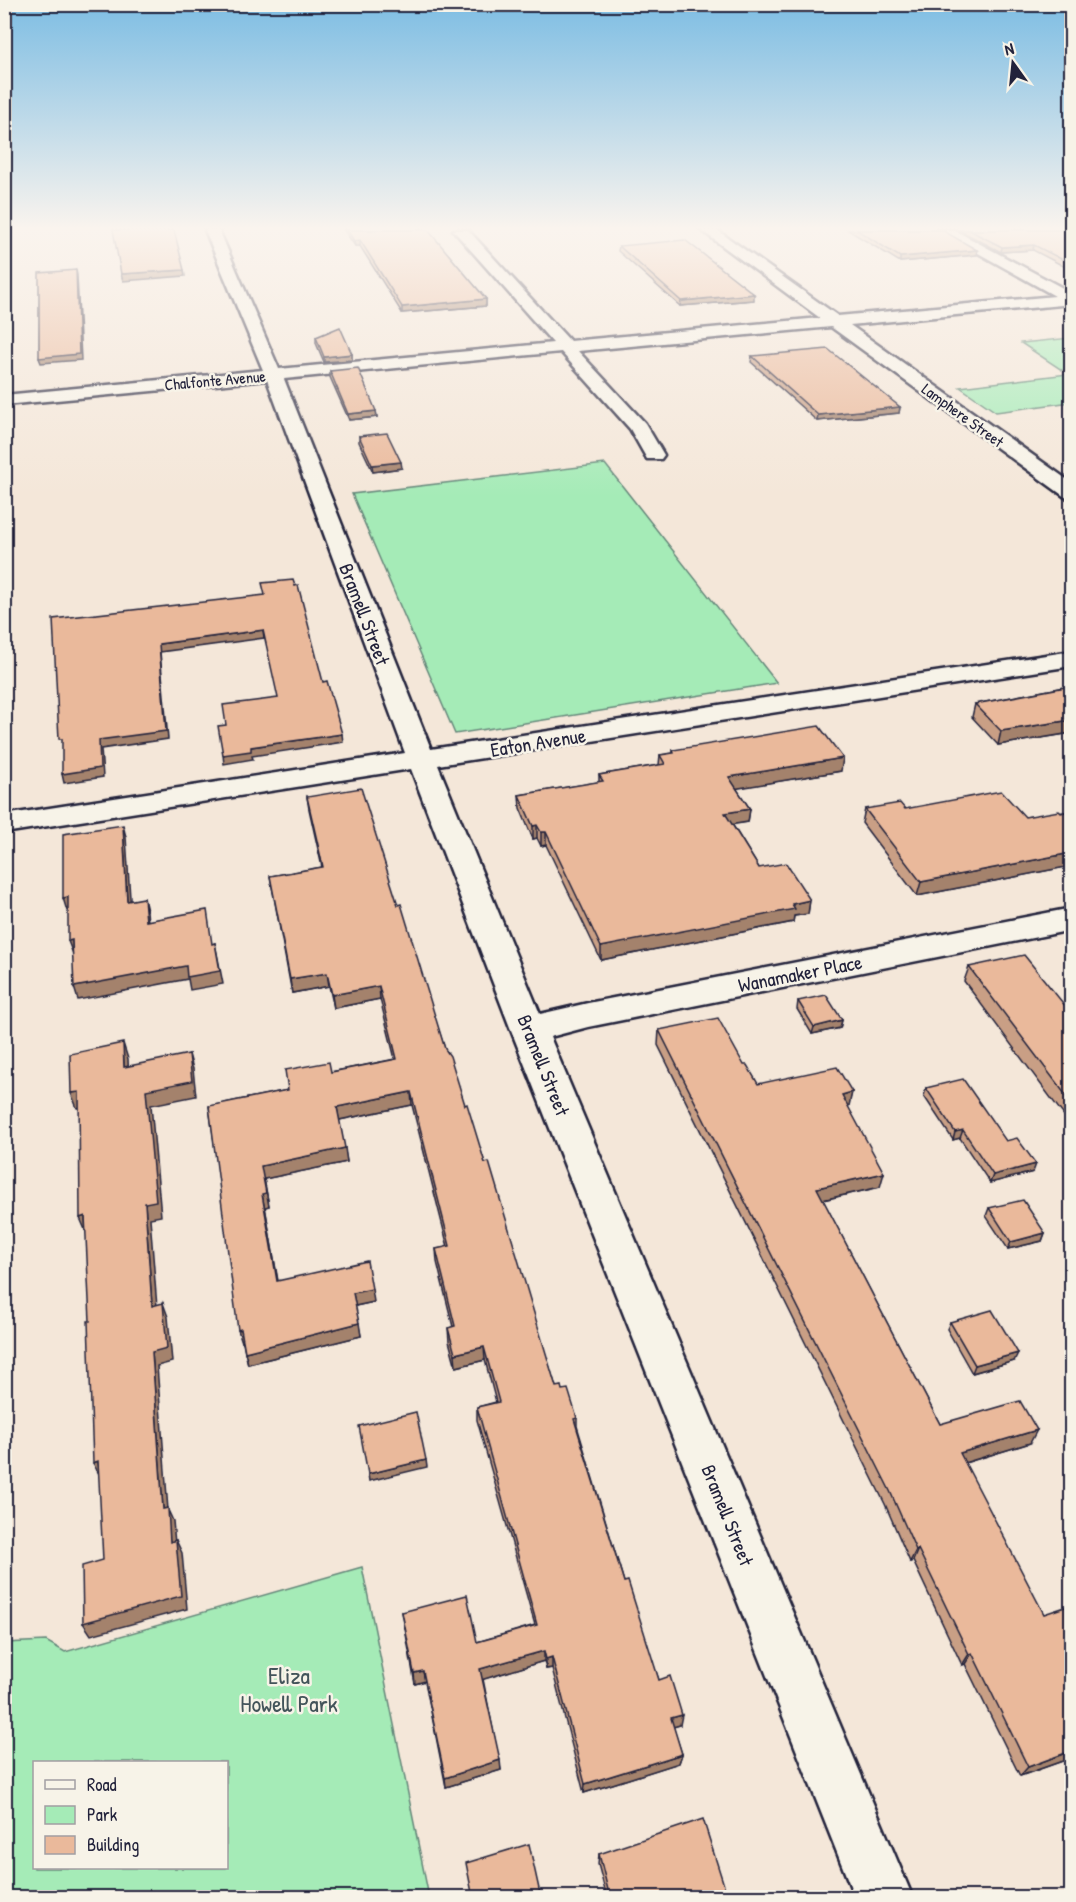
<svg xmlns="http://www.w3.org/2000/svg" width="1076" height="1902" font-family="'Patrick Hand',sans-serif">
<rect width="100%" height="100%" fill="#f4e7d9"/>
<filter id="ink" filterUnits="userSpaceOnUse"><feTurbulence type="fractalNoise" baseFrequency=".0167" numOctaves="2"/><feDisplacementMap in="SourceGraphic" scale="12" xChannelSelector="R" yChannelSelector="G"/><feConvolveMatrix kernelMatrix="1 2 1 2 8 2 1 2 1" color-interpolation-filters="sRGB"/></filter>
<g filter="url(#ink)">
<g fill="#a5ebb7" stroke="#648679" stroke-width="1.5" fill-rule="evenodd">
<path d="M1071,338v35l-2,1 2,1v27l-75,10 -36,-25 108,-13 -47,-31z"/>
<path d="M605,464l172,219 -322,51 -103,-240z"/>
<path d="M362,1567l67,330h-424v-254l41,-2 19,11zM34,1762h192v106h-192z"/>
</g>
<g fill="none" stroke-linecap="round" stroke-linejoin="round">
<defs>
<path id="minor" d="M205,230h14l60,139 274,-26 -100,-113h15l102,111 250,-23 -119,-88h16l121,86 217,-20 -118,-66h17l118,63v11l-222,21 222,158v16l-7,-2 -234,-170 -253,24 67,72 19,32 -3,4h-14l-17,-30 -69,-77 -277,27 147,370 641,-98v15l-634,99 102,249 48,-11 484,-95v22l-484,97 -38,10 363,861h-58l-344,-868 -100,-261 -407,64v-18l401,-62 -138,-373 -263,25v-10l259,-25z"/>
</defs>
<use href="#minor" stroke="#22223b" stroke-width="5"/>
<use href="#minor" fill="#f7f3e8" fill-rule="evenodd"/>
</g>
<g fill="#c99f85" stroke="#22223b" stroke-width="1.5">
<path d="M344,230h84l58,69v7l-84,7 -42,-67h-5z"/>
<path d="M848,230h94l34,25 -76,7z"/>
<path d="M959,230h112v40l-38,-20 -32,2z"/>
<path d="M619,246l135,54 -74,6 -62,-55z"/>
<path d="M316,337l36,17v6l-28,2 -8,-19z"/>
<path d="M752,356l148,51 -1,6 -82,8 -66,-59z"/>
<path d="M330,371l46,40 1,6 -28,3 -19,-43z"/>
<path d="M359,436l43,32 -29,4 -14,-30z"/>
<path d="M1071,686v47l-73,12 -26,-28 3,-13z"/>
<path d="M673,750l168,21 -105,17 14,21 -2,13 -16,2 27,44 51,32 -2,14 -14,2 -1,6 -192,38 -55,-115 -5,1 -4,-8 -4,1 -13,-31 -1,-13 80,-13v-7l60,-10 1,-10 13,-2z"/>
<path d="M307,797l91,108 47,144 40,114 71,224 6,3 15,28v8l47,156 35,98 21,45 -7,2 9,27 -3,9 -95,30 -32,-125 -6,1 -2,-8 -61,18 18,91 -55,17 -21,-106 -10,3 -13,-72 75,30 58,-17 -58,-205v-13l19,-5 -11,-42 -29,7 -7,-26 -1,-13 5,-1 -16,-65 -1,-13 12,-2 -36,-142 -73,15 8,42 -83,17 5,27 -4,1 13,74 96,21 -19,4 6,30 -113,28 -3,-12 -2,-10h-1l-33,-236 79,-16 43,-18 64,-13 -15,-60 -46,9 -5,-22 -37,7 -22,-117 52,-9 -13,-58z"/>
<path d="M865,809h40l120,8 46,-6v55l-154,30 -55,-73z"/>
<path d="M969,967l102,46v106l-2,-3 -4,1 -101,-136z"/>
<path d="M798,1001l44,19 -2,8 -28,6 -15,-25z"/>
<path d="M659,1030l99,54 94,8 -4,15 32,80 -57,13 117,224 90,19 -65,20 106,295 -51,18 -55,-112 -3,1 -49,-104 -3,1 -25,-58 -227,-459z"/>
<path d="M926,1088l80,53 27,31 -43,11 -30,-45 -7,2 -29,-44z"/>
<path d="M989,1208l56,25 -3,8 -34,8 -22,-33z"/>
<path d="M950,1322l64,39 -42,12 -25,-44z"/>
<path d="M599,1854l129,44h-121l-9,-34z"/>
</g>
<g fill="#a4826c" stroke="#22223b" stroke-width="1.5">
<path d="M360,240v6h-5l-1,-5z"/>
<path d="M1034,245l-1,5 -32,2 1,-5z"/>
<path d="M977,250l-1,5 -76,7v-5z"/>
<path d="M76,270l1,5 4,85 -40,3 -2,-5z"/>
<path d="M184,270l1,6 -62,5 -2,-7z"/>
<path d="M754,294v6l-74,6 1,-5z"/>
<path d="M486,299v7l-84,7v-6z"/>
<path d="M352,354v6l-28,2v-5z"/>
<path d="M900,407l-1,6 -82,8 1,-6z"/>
<path d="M376,411l1,6 -28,3 -1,-6z"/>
<path d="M401,462l1,6 -29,4 -1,-7z"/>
<path d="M263,630l1,8 -104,14 8,87 -67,10 2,28 -39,6 -2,-9 37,-34 60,-96z"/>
<path d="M1071,720v13l-73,12 3,-14z"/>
<path d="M342,734l1,8 -91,14 1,3 -29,5 -1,-9 28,-8z"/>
<path d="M843,758l-2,13 -114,19 2,-13z"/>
<path d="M750,809l-2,13 -25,4 2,-13z"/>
<path d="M123,825l3,12 5,76 -4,-12z"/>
<path d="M537,825v13l-4,1v-13z"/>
<path d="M541,832h5v13l-5,1z"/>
<path d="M1071,853v13l-154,30 4,-14z"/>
<path d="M68,897l4,13 -5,1 -4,-13z"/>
<path d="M144,898l3,13 2,22 -3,-12z"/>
<path d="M810,900l-2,14 -14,2 -1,6 -192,38v-13z"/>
<path d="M72,940l1,14 -5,-13z"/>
<path d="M215,943l8,41 -33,6 -2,-11 -110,21 -4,-13z"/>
<path d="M327,973l2,13 -37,7 -2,-14z"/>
<path d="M379,986l1,13 -46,9 -2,-13z"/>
<path d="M842,1020l-2,8 -28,6 2,-7z"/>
<path d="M123,1043l5,16 1,23 -5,-15z"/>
<path d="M189,1054l4,15 3,27 -45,9 10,111 -11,2 8,102 -6,-14 -7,-103 1,-113z"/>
<path d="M79,1092l5,15 -7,1 -6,-15z"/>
<path d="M411,1092l1,13 -73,15 -2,-13z"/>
<path d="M852,1092l-3,14 -11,3 4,-14z"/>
<path d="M1071,1103v8l-2,5 -4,1z"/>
<path d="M963,1130l-3,8 -7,2 2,-8z"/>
<path d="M345,1148l2,14 -83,17 5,27 -4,1 15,87 -3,-13 -15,-87 -1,-28z"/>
<path d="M1036,1164l-3,8 -43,11 3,-8z"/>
<path d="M884,1173l-4,14 -67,15 4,-14z"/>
<path d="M85,1216l1,16 -6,-14z"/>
<path d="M1045,1233l-3,8 -34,8 3,-7z"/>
<path d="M372,1289l2,13 -19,4 -2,-13z"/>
<path d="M163,1303l5,14 4,45 -15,4 11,144 5,11 3,34 -6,-13 -7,-33 -11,-157z"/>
<path d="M359,1323l2,13 -113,28 -3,-12z"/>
<path d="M241,1329l4,12 -3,1 -4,-12z"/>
<path d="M484,1347l1,13 -29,7 -1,-13z"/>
<path d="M1018,1353l-4,8 -42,12 3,-8z"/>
<path d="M1037,1430l-7,13 -76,23 6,-13z"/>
<path d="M426,1460l1,7 -58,14 -1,-7z"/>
<path d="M98,1461l2,15 -7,-13z"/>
<path d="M176,1540l6,13 5,56 -96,26 -8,-12z"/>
<path d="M918,1549l-5,12 -3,1 6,-12z"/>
<path d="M544,1651v10l-63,19 -1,-11z"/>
<path d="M972,1653l-7,11 -3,1 7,-11z"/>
<path d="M552,1657v11l-6,1v-10z"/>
<path d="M423,1671l2,10 -10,3 -1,-11z"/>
<path d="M682,1715l-2,10 -11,3 2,-10z"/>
<path d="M1071,1751v7l-51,18 8,-9z"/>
<path d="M682,1754l-3,9 -95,30 1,-9z"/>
<path d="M500,1760l1,10 -55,17 -1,-9z"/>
</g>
<g fill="#eab99b" stroke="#22223b" stroke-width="1.5">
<path d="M113,230h61l10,40 -63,4z"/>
<path d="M347,230h81l58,69 -84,8 -42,-67 -6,1z"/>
<path d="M857,230h85l35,20 -77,7z"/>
<path d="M969,230h102v34l-37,-19 -32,2z"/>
<path d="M685,240l69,54 -73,7 -62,-55z"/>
<path d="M76,270l3,84 -40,4v-85z"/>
<path d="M340,327l12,27 -28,3 -8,-20z"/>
<path d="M828,349l72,58 -82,8 -66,-59z"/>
<path d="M358,368l18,43 -28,3 -18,-43z"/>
<path d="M387,433l14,29 -29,3 -13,-29z"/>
<path d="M293,580l2,6 3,-1 25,97 4,-1 15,53 -91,13v4l-28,4 -5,-29 8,-1 -3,-20 55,-7 -15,-68 -104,14 7,87 -67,9 1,28 -38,6v-35h-3l-6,-120 212,-24 -3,-12z"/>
<path d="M1071,686v34l-70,11 -26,-27z"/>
<path d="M819,726l24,32 -114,19 21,32 -25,4 34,55 27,-5 24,37 -18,4 3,5 -194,38 -55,-115h-5l-4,-7 -4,1 -14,-31 84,-14 -4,-6 66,-11 -5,-9 14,-2 -1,-3z"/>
<path d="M361,788l37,117 3,-1 44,145 5,7 15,49 2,-1 18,59 4,-1 67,225 5,-1 1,4 6,-1 9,29 -3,1 50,163 4,-1 31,99 11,-4 12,39 -11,3 11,36 -97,30 -33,-127 -6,2 -2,-8 -64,18 20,91 -55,18 -22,-107 -9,2 -12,-61 65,-17 10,47 60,-17 -60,-218 22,-5 -15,-55 -29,7 -7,-26 7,-2 -19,-77 14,-3 -39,-154 -74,15 8,41 -84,18 5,27 -4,1 15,87 90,-20 5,28 -19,4 6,30 -114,29 -4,-23 -3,1 -29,-224 79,-16 -3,-20 44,-8 2,10 66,-13 -18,-73 -47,9 -5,-22 -37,6 -20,-103 53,-9 -16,-70z"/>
<path d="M1001,791l24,26 34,-6 2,2 10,-2v42l-150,29 -56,-73 35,-6 5,6z"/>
<path d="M123,825l4,76 17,-3 2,23 61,-11 5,34 3,-1 5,28 -33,6 -1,-11 -112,21 -2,-47 -4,1v-44l-5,1v-64z"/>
<path d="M1024,955l47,58v89l-102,-135z"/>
<path d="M826,995l16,25 -28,7 -16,-26z"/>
<path d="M718,1018l26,47h3l11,19 79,-17 15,25 -10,3 42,78 -67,15 123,236 80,-23 17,29 -77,23 84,161 27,-9v45l-2,1 2,5v95l-43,16 -56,-114 -3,1 -51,-105 -2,1 -26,-59 -231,-461z"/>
<path d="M123,1043l1,24 65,-13 3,27 -46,9 10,111 -11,2 7,103 11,-3 4,45 -15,4 11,157 5,-1 2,34 6,-2 5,56 -98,27 -1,-57 21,-6 -5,-99 -5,2 -5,-142h2l-5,-105 -5,2 -1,-126 -8,1 -1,-39z"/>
<path d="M963,1079l43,62 11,-3 19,26 -43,11 -30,-45 -8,2 -29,-44z"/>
<path d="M1023,1200l22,33 -34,9 -22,-34z"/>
<path d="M992,1310l26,43 -43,12 -25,-43z"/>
<path d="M416,1412l10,48 -58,14 -9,-48z"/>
<path d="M703,1819l25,79h-118l-11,-44z"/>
<path d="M529,1844l12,54h-68l-7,-35z"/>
</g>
</g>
<linearGradient id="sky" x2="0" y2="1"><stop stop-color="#7dbde3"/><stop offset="0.46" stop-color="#faf4ee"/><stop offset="1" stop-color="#faf4ee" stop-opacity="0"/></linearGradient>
<rect width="1076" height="496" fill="url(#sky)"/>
<g text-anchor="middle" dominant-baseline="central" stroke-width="5" stroke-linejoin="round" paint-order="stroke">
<g font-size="16" fill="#22223b" stroke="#f7f3e8">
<text transform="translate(215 380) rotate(-5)">Chalfonte Avenue</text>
<text transform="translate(963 415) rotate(36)">Lamphere Street</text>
</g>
<g font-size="20" fill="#22223b" stroke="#f7f3e8">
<text transform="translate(365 614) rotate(69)">Bramell Street</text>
<text transform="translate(538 742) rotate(-9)">Eaton Avenue</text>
<text transform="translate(800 973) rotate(-11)">Wanamaker Place</text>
<text transform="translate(544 1065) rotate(68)">Bramell Street</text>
<text transform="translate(728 1515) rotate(68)">Bramell Street</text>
</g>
<g font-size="24" fill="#43545a" stroke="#f7f3e8">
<text x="289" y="1675">Eliza<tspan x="289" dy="28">Howell Park</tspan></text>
</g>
</g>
<rect width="1076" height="1902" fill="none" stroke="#f7f3e8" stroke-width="24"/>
<rect x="12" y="12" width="1052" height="1878" fill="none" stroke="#22223b" stroke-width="2" filter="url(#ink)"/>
<rect x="33" y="1761" width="195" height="108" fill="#f7f3e8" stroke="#a29fa3" stroke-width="1.5"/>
<rect x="45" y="1780" width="30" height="9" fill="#f7f3e8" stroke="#a29fa3" stroke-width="1.5"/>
<text x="87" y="1791" font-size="18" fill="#22223b">Road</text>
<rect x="45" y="1806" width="30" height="18" fill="#a5ebb7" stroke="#a29fa3" stroke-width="1.5"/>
<text x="87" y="1821" font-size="18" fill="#22223b">Park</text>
<rect x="45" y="1836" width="30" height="18" fill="#eab99b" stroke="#a29fa3" stroke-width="1.5"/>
<text x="87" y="1851" font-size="18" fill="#22223b">Building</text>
<g transform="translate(1013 63) rotate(345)" stroke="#f7f3e8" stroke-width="4.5" paint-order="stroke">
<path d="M0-4.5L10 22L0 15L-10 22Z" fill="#22223b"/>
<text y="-9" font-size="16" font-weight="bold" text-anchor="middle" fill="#22223b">N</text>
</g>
</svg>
